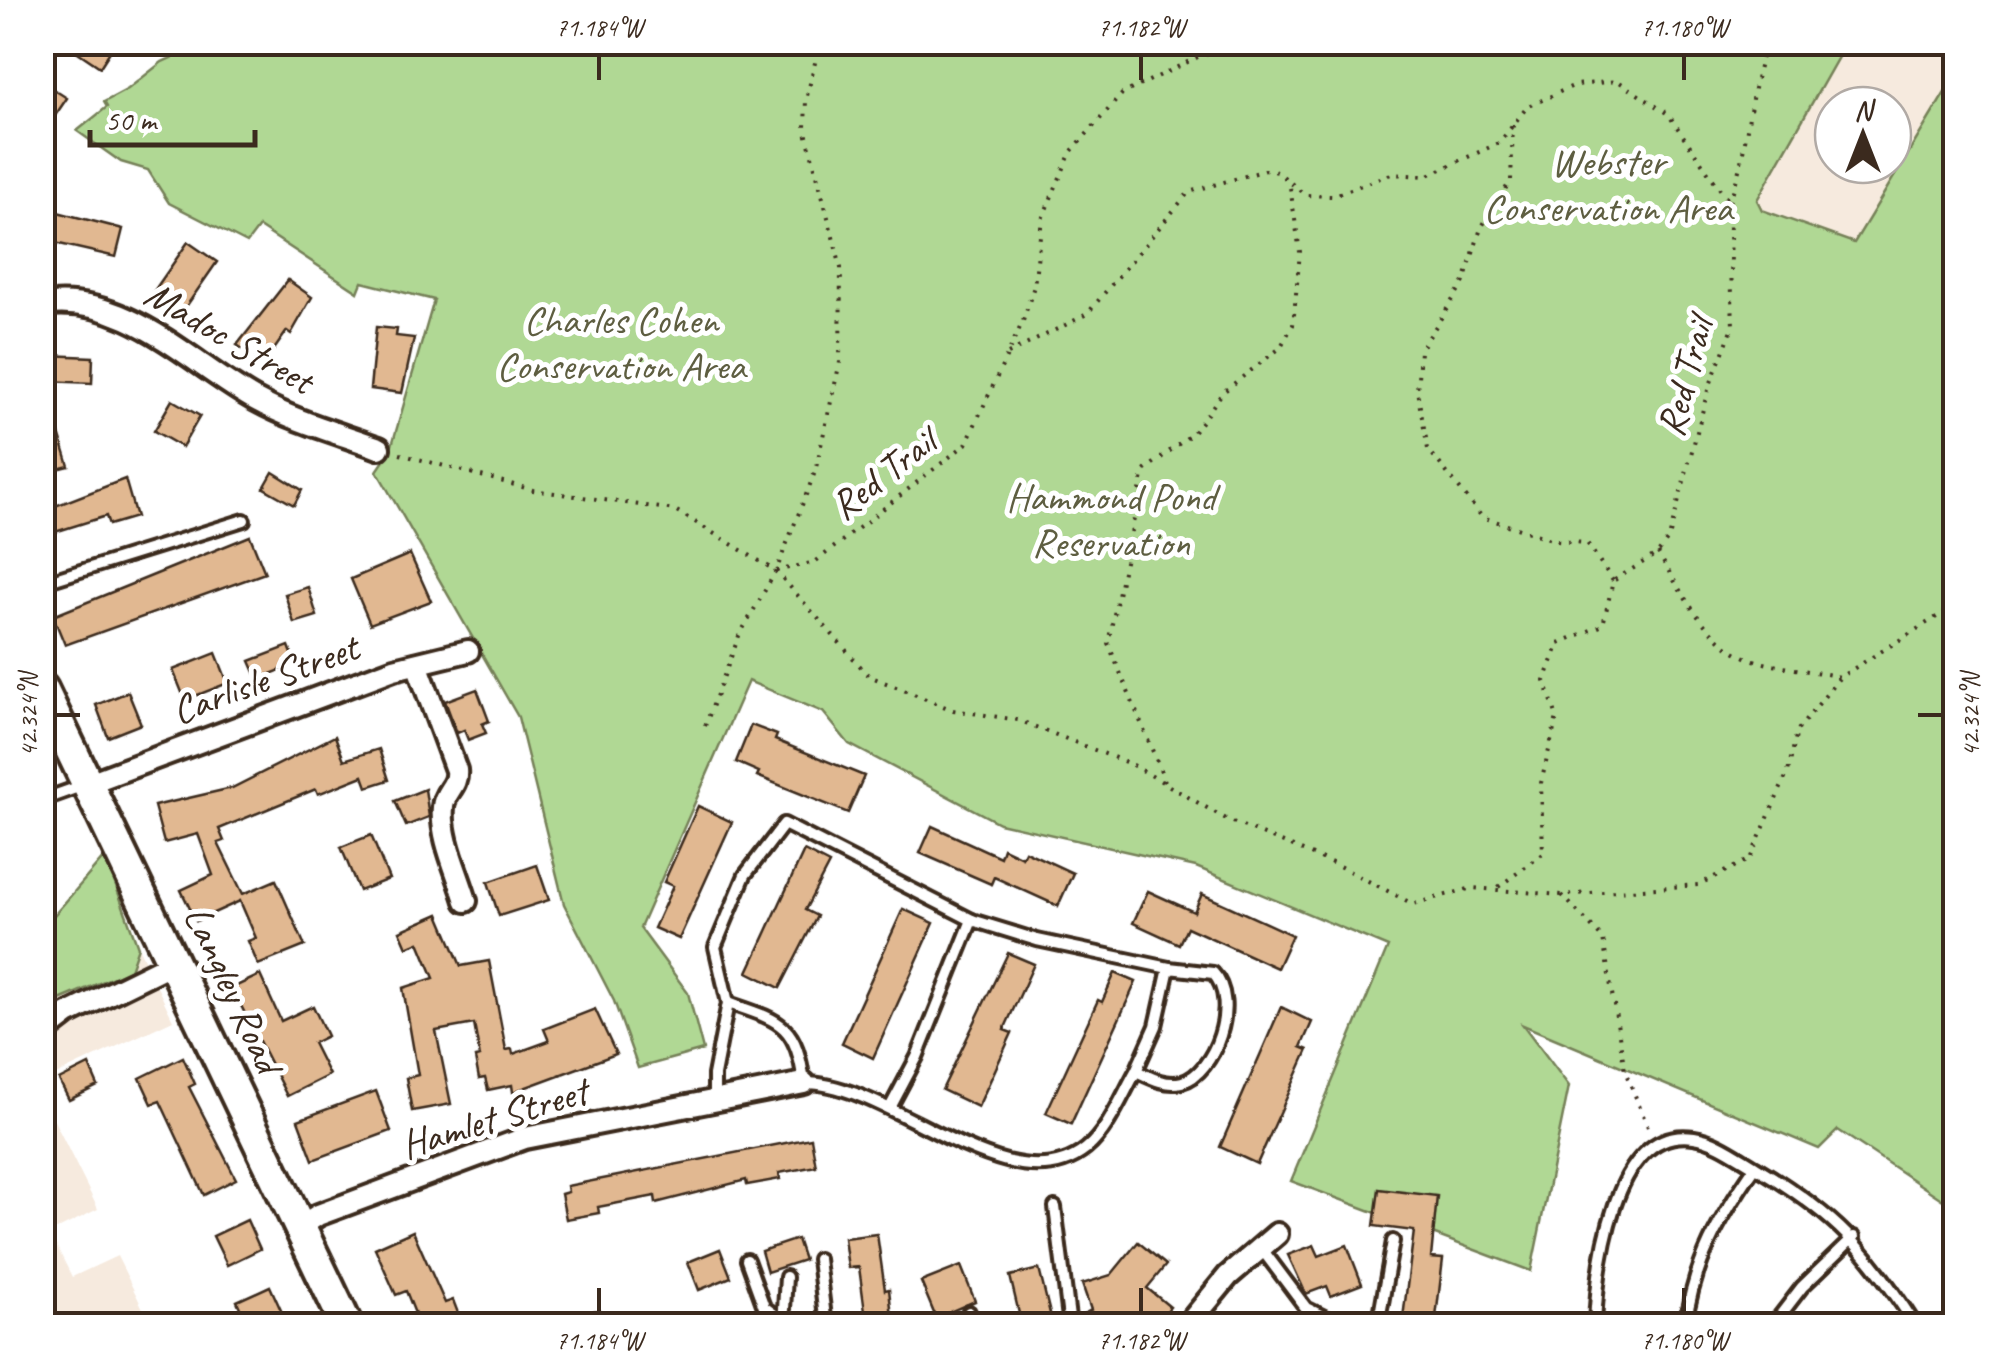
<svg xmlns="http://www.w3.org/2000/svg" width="1998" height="1368" font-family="Caveat,sans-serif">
<rect width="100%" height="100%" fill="#fff"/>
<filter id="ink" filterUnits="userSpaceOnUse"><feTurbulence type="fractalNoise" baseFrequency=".01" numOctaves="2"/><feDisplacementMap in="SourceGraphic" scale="20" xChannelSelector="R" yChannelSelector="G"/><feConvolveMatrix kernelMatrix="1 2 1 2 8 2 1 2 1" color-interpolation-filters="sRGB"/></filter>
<g filter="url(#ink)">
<g fill="#f6eade" fill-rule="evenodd">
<path d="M1832,43h123v33l-114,189 -74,-47 -10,-18zM1833,105h60v60h-60z"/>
<path d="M138,947l35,73 -130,61 -1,-74 88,-37z"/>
<path d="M42,1096l56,113 -48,24 22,44 45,-21 34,69h-108z"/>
</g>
<g fill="#b0d894" stroke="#768159" stroke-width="2.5">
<path d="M206,42l1640,1 -89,157 5,10 92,33 101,-167v1132l-117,-78 -19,19 -296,-124 46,61 -38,185 -240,-90 97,-234 -192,-80 -197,-44 -150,-79 -26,-32 -75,-31 -108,247 48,65 15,57 -65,18 -24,-67 -50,-97 -46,-187 -141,-246 13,-19 44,-152 -72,-18 -4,10 -99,-65 -12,16 -78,-40 -21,-33 -27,-8 -44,-31 30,-24 -3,-5 24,-13 34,-27z"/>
<path d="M105,856l33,91 -8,23 -87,37v-79z"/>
</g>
<g fill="#e1b891" stroke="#3b2a1e" stroke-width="2.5">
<path d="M63,42h53l-16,25z"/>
<path d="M42,82l25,16 -25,37z"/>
<path d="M42,208l81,21 -7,28 -74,-17z"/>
<path d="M188,242l29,20 -34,49 -29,-20z"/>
<path d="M288,280l24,17 -21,37 -4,-3 -23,33 -27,-19z"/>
<path d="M376,327l21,2 -1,7 18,2 -12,55 -32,-4z"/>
<path d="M47,355l46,2 -1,26 -46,-2z"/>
<path d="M172,400l28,16 -18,31 -28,-16z"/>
<path d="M59,433l10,33 -27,7v-35z"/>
<path d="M273,472l29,18 -8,15 -30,-17z"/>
<path d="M125,479l11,38 -27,8 -3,-9 -64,20v-25z"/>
<path d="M250,536l15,37 -200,72 -12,-29z"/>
<path d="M410,554l21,47 -61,23 -19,-45z"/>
<path d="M308,587l9,29 -23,7 -9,-29z"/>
<path d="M289,646l7,18 -38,15 -8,-18z"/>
<path d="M216,653l12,30 -43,17 -12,-30z"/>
<path d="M477,689l12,32 -7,3 4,9 -18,7 -4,-10 -7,3 -12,-32z"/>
<path d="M128,692l13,32 -33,13 -12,-32z"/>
<path d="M751,725l26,10 -2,5 89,36 -16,37 -91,-37 2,-4 -23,-10z"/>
<path d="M335,736l9,24 35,-11 10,31 -22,7 -4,-11 -45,18 -2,-5 -97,40 5,12 -6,2 25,51 33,-14 29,66 -47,19 -10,-24 8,-3 -16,-37 -44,20 -15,-31 32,-15 -15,-41 -34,9 -10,-37 78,-18z"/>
<path d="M425,789l4,28 -23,9 -11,-25z"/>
<path d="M698,806l34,16 -53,117 -25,-11 19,-42 -9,-4z"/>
<path d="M932,826l68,31 3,-9 19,9 3,-6 48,22 -15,33 -64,-29 -3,7 -71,-31z"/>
<path d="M371,835l18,44 -30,12 -18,-44z"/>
<path d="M804,851l25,13 -24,46 12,6 -37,72 -32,-16z"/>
<path d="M537,865l12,35 -50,16 -11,-34z"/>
<path d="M1148,891l46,21 8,-18 90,41 -15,33 -90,-41 -8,17 -46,-21z"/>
<path d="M903,909l31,14 -61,135 -31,-15z"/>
<path d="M439,914l22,52 28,-5 17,89 6,-1 1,5 36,-13 -5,-12 51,-20 21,45 -103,38 -1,-7 -24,5 -3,-12 -6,1 -4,-21 5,-1 -6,-33 -38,7 15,73 -39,7 -6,-33 12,-3 -15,-87 31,-10 -15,-36 -12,5 -7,-16z"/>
<path d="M1008,953l26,11 -30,66 8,3 -34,74 -36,-17z"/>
<path d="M1115,973l21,9 -65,142 -25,-11 52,-113 4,2z"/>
<path d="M260,975l21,46 32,-15 14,30 -14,7 16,32 -42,21 -55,-108z"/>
<path d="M1281,1007l31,15 -11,25 7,3 -51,114 -37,-17z"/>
<path d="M183,1057l12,27 -6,3 47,92 -32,16 -44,-94 -8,3 -12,-26z"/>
<path d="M89,1065l9,21 -29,14 -10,-20z"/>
<path d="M376,1091l15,40 -78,29 -15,-40z"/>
<path d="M811,1138l5,28 -37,7 1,6 -33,6 -1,-5 -90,23 -1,-7 -57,11 1,6 -33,6 -5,-25 7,-2 -1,-6z"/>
<path d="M1379,1189l58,7 -6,62 12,1 -8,67h-33l12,-95 -40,-5z"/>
<path d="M247,1220l13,29 -33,16 -14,-29z"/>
<path d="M413,1231l32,72 8,-3 10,26h-43l-14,-35 -10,4 -21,-47z"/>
<path d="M877,1234l8,56 4,-1 4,37h-26l-8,-59 -11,1 -4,-30z"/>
<path d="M797,1239l7,21 -37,12 -6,-21z"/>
<path d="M1138,1242l28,23 -19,23 23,19 -16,19h-75l-1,-9 13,-7 -9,-26 29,-9z"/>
<path d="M1314,1245l5,11 28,-11 15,39 -31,12 -4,-10 -21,8 -18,-39z"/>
<path d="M720,1249l11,28 -32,13 -11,-28z"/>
<path d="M961,1266l14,35 -39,17 -15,-36z"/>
<path d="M1039,1269l14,57h-31l-12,-50z"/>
<path d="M270,1286l14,31 -18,9h-18l-11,-25z"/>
</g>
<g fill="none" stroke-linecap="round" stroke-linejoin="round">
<defs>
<g id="lane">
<path d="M42,583l202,-63"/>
<path d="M42,800l42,-15"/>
<path d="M728,1003c53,18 68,20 76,80 84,-2 206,127 282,66 22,-18 36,-53 50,-78 15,7 29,15 46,11 32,-8 59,-80 31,-109l-44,-5 -13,58 -20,45"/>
<path d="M714,1099v-24l14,-72 -13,-56 30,-72 39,-51 188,96"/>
<path d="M891,1106l26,-49 55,-137 65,20 132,28"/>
<path d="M1055,1207l15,119"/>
<path d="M1261,1248l45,60 37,18"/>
<path d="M818,1259l8,67"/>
<path d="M747,1260l17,47 19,14"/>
<path d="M969,1312l5,14"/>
<path d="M597,1318l3,8"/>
<path d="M783,1325l3,-48"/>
<path d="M1378,1326l15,-85"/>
<path d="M1595,1326c2,-55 17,-202 99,-189 22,3 43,19 62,30 80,48 110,81 160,159"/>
<path d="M1685,1326c9,-64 34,-107 70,-159"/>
<path d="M1772,1326l30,-39 52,-50"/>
</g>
<g id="street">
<path d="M42,305c84,-13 147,58 214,95 38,21 82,33 123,48"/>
<path d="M417,664l39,106c2,17 -12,21 -13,37 -3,30 15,66 23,94"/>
<path d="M89,783l305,-114 74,-18"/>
<path d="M42,1034l26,-20 108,-53"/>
<path d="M300,1227l18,-12 207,-77 279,-55"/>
<path d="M1187,1326l41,-50 49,-42"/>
</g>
<path id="secondary" d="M42,689l305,637"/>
</defs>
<use href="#lane" stroke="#3b2a1e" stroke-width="18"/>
<use href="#street" stroke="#3b2a1e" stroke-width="28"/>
<use href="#secondary" stroke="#3b2a1e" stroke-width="38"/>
<g stroke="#3b2a1e" stroke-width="4" stroke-dasharray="2.5 8" stroke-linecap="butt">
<path d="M1513,125l-2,55 -30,48 -17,54 -44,69 -3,40 11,58 54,68 75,24 30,2 26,38"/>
<path d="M1729,202c21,-54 17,-104 38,-160"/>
<path d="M1008,354l79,-40 102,-122 77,-22 12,2 27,23 27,1 59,-22 35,2 73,-33 28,-36 48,-22 43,-4 50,33 61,88 4,125 -25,63 -39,148 -11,15 -45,28 -10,44 -44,18 -14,38 12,36 -16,66 2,71 -46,34"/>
<path d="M400,454l133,36 142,20 101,61 93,105 84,34 65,10 115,45 95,55 109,45 76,39 59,-16 90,7 136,-10 52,-26 38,-87 9,-41 43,-54 116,-72"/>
<path d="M1658,553c22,37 48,88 90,105 27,10 63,12 92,19"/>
<path d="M776,571l39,-9 151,-118 57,-123 11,-35 8,-67 29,-67 51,-58 76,-37 49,-15"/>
<path d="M705,726l34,-90 37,-65 39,-99 25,-110 1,-94 -36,-140 1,-28 14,-58"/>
<path d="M1165,781l-57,-138 36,-172 49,-38 30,-41 57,-44 13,-23 7,-73 -10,-65"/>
<path d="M1562,895l41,44 22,132 25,61"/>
</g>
<use href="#lane" stroke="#fff" stroke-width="10"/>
<use href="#street" stroke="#fff" stroke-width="20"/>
<use href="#secondary" stroke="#fff" stroke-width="30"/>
</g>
</g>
<path fill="none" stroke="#3b2a1e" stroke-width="4" d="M599,55v25M1141,55v25M1684,55v25M55,715h25M1918,715h25M599,1288v25M1141,1288v25M1684,1288v25"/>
<g text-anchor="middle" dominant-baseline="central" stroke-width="10" stroke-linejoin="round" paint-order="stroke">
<g font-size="40" fill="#5e5e41" stroke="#fff">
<text x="1608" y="162">Webster<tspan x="1608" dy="46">Conservation Area</tspan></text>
<text x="621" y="320">Charles Cohen<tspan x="621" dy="46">Conservation Area</tspan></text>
<text x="1111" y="497">Hammond Pond<tspan x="1111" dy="46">Reservation</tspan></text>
</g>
<g font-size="40" fill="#3b2a1e" stroke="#fff">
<text transform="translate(229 337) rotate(30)">Madoc Street</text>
<text transform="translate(1685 377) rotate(-75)">Red Trail</text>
<text transform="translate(883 474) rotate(-38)">Red Trail</text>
<text transform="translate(265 679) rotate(-20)">Carlisle Street</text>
<text transform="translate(233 989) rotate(65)">Langley Road</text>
<text transform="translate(494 1118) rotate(-17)">Hamlet Street</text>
</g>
</g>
<rect width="1998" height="1368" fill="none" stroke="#fff" stroke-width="110"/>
<g transform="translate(1863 135)"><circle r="48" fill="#ffffff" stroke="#b1aaa5" stroke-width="2.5"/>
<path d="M0-8L18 38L0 25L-18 38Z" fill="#3b2a1e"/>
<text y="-15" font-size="28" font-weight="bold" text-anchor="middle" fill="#3b2a1e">N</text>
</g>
<path d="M90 130v15h165v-15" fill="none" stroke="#3b2a1e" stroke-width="5"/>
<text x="105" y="130" font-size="30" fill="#3b2a1e" stroke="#ffffff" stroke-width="8" paint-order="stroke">50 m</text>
<rect x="55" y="55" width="1888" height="1258" fill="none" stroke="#3b2a1e" stroke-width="4"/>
<g font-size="25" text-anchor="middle" fill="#3b2a1e">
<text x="599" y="36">71.184°W</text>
<text x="1141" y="36">71.182°W</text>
<text x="1684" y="36">71.180°W</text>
<text transform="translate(28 715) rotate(-90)" y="9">42.324°N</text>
<text transform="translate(1970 715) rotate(-90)" y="9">42.324°N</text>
<text x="599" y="1349">71.184°W</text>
<text x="1141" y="1349">71.182°W</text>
<text x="1684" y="1349">71.180°W</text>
</g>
</svg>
